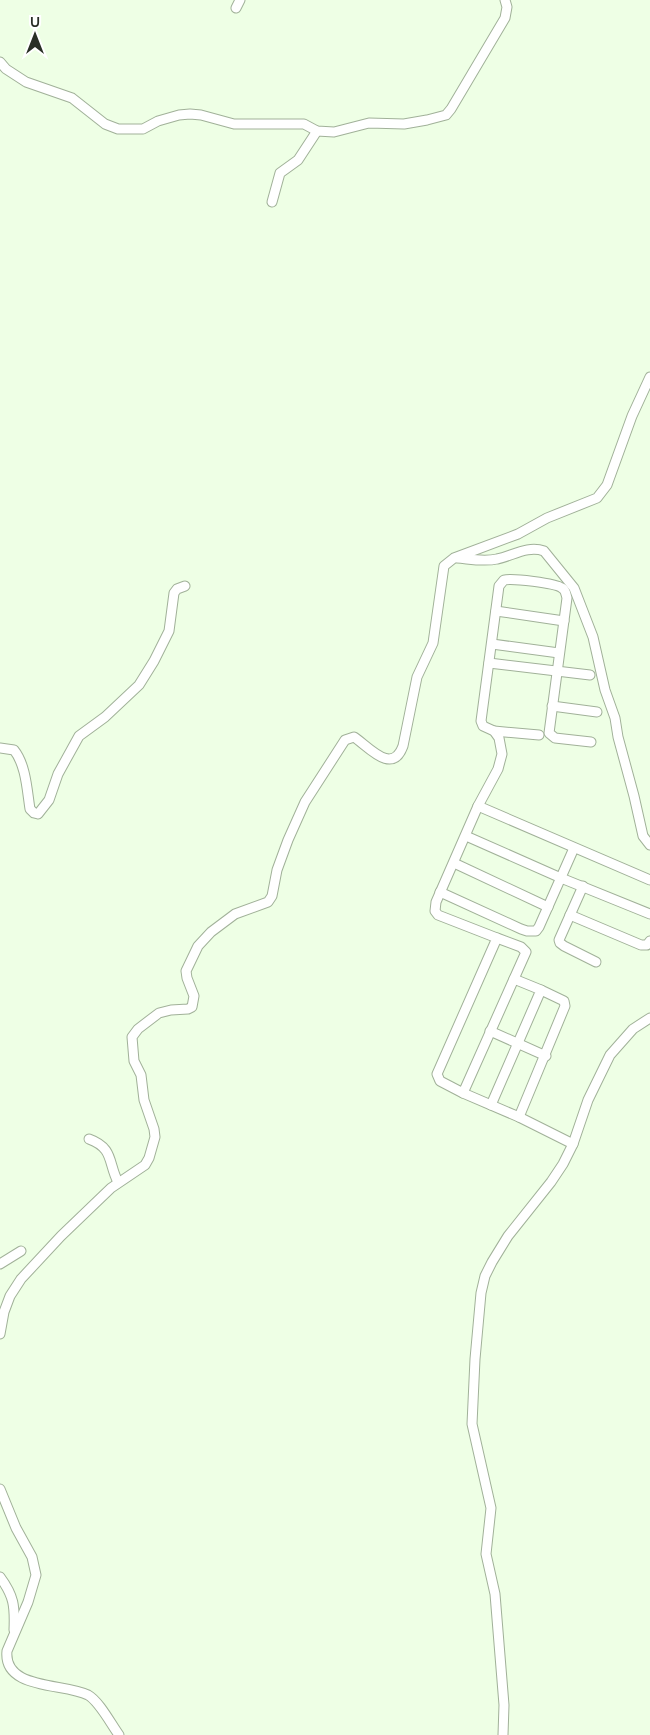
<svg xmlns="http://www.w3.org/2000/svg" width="650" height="1735" font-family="Cabin,sans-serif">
<rect width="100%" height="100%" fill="#eeffe5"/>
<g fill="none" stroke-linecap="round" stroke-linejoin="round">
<defs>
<g id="minor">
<path d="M236,8l4,-8"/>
<path d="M0,62l6,7 20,13 46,16 33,26 13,5h25l15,-8 21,-6 11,-1 11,1 33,9h70l13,7 17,1 35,-9 35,1 23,-4 19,-5 5,-6 54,-91 2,-11 -2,-7"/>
<path d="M272,202l8,-29 18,-13 19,-29"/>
<path d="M457,558c13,1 27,4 40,1 15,-3 31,-14 47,-8l30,37 19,49 12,53 10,28 3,19 16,59 9,40 7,9"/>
<path d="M496,611l68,10"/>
<path d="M492,644l67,9"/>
<path d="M489,663l101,12"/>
<path d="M552,706l45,6"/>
<path d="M494,731l45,4"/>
<path d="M0,748l14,2c12,15 13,40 16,59l4,4 4,1 11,-14 9,-26 21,-38 26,-19 34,-32 15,-24 15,-30 5,-38 3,-4 8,-3"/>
<path d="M478,806l172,74"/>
<path d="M466,836l95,42 89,36"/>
<path d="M454,863l94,44"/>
<path d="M583,886l-24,54 1,3 4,3 32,16"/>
<path d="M440,892l81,37 6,2h9l3,-4 35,-79"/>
<path d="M570,915l71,30h6l3,-4"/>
<path d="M497,938l24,9 5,5 -63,141 56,24 54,27"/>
<path d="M490,1031l56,25"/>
<path d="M463,1093l-23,-12 -3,-7 60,-136 -59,-23 -3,-4 1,-9 42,-96 20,-37 4,-15 -3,-16 -5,-7 -11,-5 -2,-5 18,-135 5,-6c8,-2 51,3 58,8 4,2 4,7 5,10l-18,135 6,5 36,4"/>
<path d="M491,1105l50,-115 -27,-11"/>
<path d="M519,1117l46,-111 -1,-5 -23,-11"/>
<path d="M89,1139c25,9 19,24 29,43"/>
<path d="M0,1264l21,-13"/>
<path d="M0,1334l4,-22 6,-16 11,-17 40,-43 50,-48 34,-23 4,-7 6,-21 -1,-8 -10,-29 -3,-25 -7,-14 -2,-24 6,-8 21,-16 12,-3 17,-1 4,-2 2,-11 -7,-18 -1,-7 12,-25 13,-14 24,-18 33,-12 4,-6 5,-26 11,-30 17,-38 40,-62 9,-3c14,9 38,39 49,9l14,-69 16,-34 11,-77 10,-8 64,-24 29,-16 50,-20 10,-13 25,-69 18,-39"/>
<path d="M0,1489l16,39 16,29 4,18 -8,27 -21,49c-4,39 57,32 81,44 11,6 23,29 31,40"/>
<path d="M0,1577c14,19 15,29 14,53"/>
<path d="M503,1735l1,-30 -9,-111 -9,-40 5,-46 -19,-84 3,-65 6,-66 4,-17 7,-14 16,-26 43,-54 12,-18 10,-20 15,-44 22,-45 23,-26 17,-11"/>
</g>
</defs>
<use href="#minor" stroke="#a1b199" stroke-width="11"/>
<use href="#minor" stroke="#fff" stroke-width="9"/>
</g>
<g transform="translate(35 35)" stroke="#ffffff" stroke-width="4" paint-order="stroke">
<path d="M0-4L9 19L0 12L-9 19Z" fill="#292f26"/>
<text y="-8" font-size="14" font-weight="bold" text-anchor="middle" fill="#292f26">U</text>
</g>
</svg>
